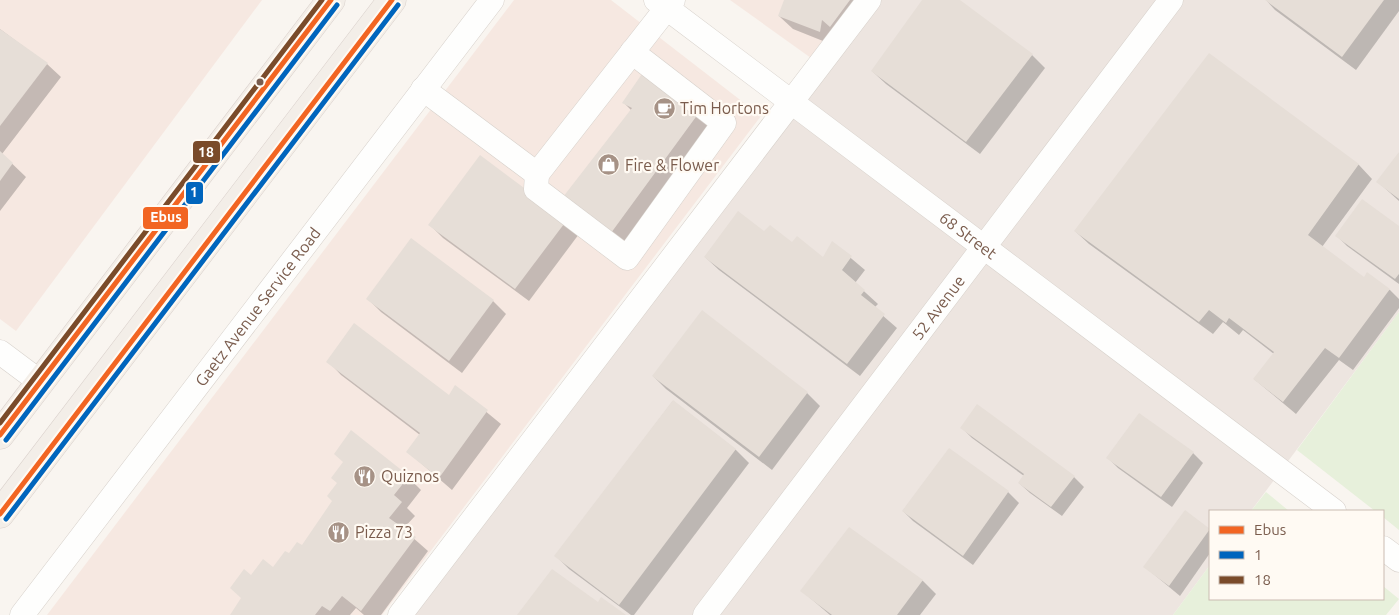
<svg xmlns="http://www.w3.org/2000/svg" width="1399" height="615" font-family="Ubuntu,sans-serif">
<rect width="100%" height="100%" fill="#f9f5f0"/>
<g fill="#f6e8e1">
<path d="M0,0h262l-246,331 -16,-12z"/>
<path d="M514,0h97l150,116 -379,499h-335z"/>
<path d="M730,0h123l-42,58z"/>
</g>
<path fill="#ede5e0" d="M869,0h530v312l-148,199h-41v54l-37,50h-764z"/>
<g fill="#e7f0db">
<path d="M1399,312v218l-16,-13v-6h-8l-78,-61z"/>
<path d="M1266,492l23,19h-38z"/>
<path d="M1210,565v34h173v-13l16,13 -13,16h-213z"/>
</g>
<g fill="#0003">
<path d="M785,0h88l-40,45 -40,-16 -14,-13z"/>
<path d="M924,0h34l74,55 13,13 -65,86 -94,-70 -14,-13z"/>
<path d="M1266,0h133v11l-43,59 -81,-60z"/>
<path d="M0,29l47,35 14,13 -59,77 24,23 -26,34z"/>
<path d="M1209,55l150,110 13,14 -50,68 42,32 26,11 9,9v9l-46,62 -14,-10 -43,54 -42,-35 20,-25 -31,-24 -4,5 -16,-13 -10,12 -124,-90 -14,-13z"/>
<path d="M646,70l67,54 -89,121 -59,-48 67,-86 -8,-8z"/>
<path d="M1399,154v47l-21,-19z"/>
<path d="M480,157l99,77 -50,67 -86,-63 -13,-13z"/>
<path d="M1399,227v57l-52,-38 -10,-10z"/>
<path d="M765,233l27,10 31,15 10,-15 32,27 -10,13 23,21 -4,4 23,20 -37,48 -141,-106 -14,-13z"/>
<path d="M368,299l125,2 13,13 -44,59 -81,-61z"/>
<path d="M328,361l121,36 7,-10 45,37 -49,66 -44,-38 12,-17 -79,-60z"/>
<path d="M653,376l154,17 13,13 -48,64 -106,-81z"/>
<path d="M673,401l63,49 13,13 -115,152h-3l-62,-46 -13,-13z"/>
<path d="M962,428l112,49 10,10 -22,29 -32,-23 -11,-10 5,-7 -52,-38z"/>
<path d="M351,432l57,45 13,13 -14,18 8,8 -12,13 25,22 -47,64h-17l-8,-7 -6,7h-119l11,-16 10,-23 22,-7 28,-23 32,-45z"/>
<path d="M949,450l59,42 11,11 -46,62 -60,-44 -10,-10z"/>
<path d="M1193,453l10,10 -31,44 -54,-39 -11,-11z"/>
<path d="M1185,512l25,18v23l-30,43 -35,-29z"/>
<path d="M849,529l74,52 13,13 -16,21h-90l-28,-24z"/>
</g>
<g fill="#e6ded7">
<path d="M784,0h66l-20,27 -8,-7 -2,12 -42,-16z"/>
<path d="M922,0h38l73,54 -67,88 -95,-71z"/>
<path d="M1265,0h119l-42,57z"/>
<path d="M0,29l48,34 -48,63z"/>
<path d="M1209,53l150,111 -51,71 56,42 3,-5 23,17 -51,69 -14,-10 -42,54 -30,-23 21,-27 -45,-34 -3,5 -17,-13 -10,12 -125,-91z"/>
<path d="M646,68l55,42 -90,123 -48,-36 69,-89 -10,-5z"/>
<path d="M0,151l13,12 -13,18z"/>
<path d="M1399,152v47l-23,-17z"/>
<path d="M480,155l87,65 -52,69 -87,-64z"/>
<path d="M1362,199l37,27v48l-4,5 -60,-43z"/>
<path d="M738,211l26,20 6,-6 22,17 5,-6 26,21 9,-16 20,15 -10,14 23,20 -4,5 24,19 -38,50 -143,-107z"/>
<path d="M411,238l83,62 -45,61 -83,-62z"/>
<path d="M702,310l106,82 -49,65 -107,-81z"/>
<path d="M354,323l95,72 6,-10 33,25 -49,68 -33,-26 14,-19 -94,-71z"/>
<path d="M673,400l63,49 -117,156 -65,-49z"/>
<path d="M977,404l98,72 -24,31 -33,-24 6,-9 -64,-46z"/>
<path d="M1139,413l55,39 -33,45 -55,-39z"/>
<path d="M351,430l58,46 -15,19 8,7 -13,16 27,19 -55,74 -19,-15 -12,15 -8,-5 -7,9h-85l11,-17 -11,-10 14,-19 7,6 12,-16 10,8 12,-16 4,2 8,-11 5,3 30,-44 -5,-5 10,-13 -6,-5 12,-16 -9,-8z"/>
<path d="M949,448l60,43 -46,65 -61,-45z"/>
<path d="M1185,510l25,19 -41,57 -26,-19z"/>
<path d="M849,527l74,53 -26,35h-65l-32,-24z"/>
<path d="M552,569l46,33 3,-5 25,18h-109z"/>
</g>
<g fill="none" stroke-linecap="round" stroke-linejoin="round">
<defs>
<g id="minor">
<path id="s1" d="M656,0l678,511"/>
<path d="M423,89l114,85 136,-174"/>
<path d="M537,174l-1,15 91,69 97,-135 -92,-71"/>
<path d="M0,352l40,30"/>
<path d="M1383,548l16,12"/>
<path id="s2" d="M22,615l470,-615"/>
<path d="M400,615l469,-615"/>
<path id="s3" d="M705,615l466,-615"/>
</g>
<g id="major">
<path d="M0,435l331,-435"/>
<path d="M0,514l392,-514"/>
</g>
</defs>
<use href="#minor" stroke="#d7d1cb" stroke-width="25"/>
<use href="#major" stroke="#dad1cc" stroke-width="29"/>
<use href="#minor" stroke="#fefefd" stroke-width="24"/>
<use href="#major" stroke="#f3eee8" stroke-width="28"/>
<defs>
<g id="bus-1">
<path d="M0,435l331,-435"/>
<path d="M0,514l392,-514"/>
</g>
<g id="bus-2">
<path d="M6,440l331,-435"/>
<path d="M6,519l392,-514"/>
</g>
<path id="bus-3" d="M0,423l322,-423"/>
</defs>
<use href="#bus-1" stroke="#fffaf3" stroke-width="9"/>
<use href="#bus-2" stroke="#fffaf3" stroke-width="9"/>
<use href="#bus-3" stroke="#fffaf3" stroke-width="9"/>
<use href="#bus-1" stroke="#f26522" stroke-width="5"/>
<use href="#bus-2" stroke="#0065bd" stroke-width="5"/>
<use href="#bus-3" stroke="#7a4b2a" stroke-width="5"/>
</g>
<defs>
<symbol id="cafe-disc" viewBox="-11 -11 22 22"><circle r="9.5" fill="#a69286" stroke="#fffaf3"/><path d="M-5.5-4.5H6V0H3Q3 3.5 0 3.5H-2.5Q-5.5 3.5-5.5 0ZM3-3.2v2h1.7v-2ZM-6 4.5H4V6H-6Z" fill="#fff"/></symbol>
<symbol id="shop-disc" viewBox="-11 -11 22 22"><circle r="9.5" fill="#a69286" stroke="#fffaf3"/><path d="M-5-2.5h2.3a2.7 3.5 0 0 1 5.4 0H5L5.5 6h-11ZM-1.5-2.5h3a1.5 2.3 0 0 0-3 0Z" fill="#fff"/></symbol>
<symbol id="restaurant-disc" viewBox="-11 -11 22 22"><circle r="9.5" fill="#a69286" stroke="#fffaf3"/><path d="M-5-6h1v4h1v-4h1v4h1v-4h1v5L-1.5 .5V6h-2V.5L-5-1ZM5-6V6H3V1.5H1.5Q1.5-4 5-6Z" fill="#fff"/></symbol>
</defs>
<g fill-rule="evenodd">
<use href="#cafe-disc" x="652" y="96" width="25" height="25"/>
<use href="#shop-disc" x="596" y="152" width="25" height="25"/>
<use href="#restaurant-disc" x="352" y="464" width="25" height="25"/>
<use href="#restaurant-disc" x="326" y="520" width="25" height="25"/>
</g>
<circle fill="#7a5c4d" stroke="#fffaf3" stroke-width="2" cx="260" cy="82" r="4.5"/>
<g text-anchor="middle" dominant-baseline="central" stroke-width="4.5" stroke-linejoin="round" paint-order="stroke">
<g font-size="16" fill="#7a5c4d" stroke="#fffaf3" text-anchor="start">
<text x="680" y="108">Tim Hortons</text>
<text x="625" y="165">Fire &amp; Flower</text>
<text x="381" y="476">Quiznos</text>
<text x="355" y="532">Pizza 73</text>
</g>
<g font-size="16" fill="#7a5c4d" stroke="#fffaf3">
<text stroke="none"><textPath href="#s1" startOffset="391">68 Street</textPath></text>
<text stroke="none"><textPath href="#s2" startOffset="388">Gaetz Avenue Service Road</textPath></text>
<text stroke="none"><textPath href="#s3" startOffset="386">52 Avenue</textPath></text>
</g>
</g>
<g stroke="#fffaf3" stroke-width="2">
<rect x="192" y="140" width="29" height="24" rx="5" fill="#7a4b2a"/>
<rect x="185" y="181" width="19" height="24" rx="5" fill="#0065bd"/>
<rect x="142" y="206" width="47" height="24" rx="5" fill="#f26522"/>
</g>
<g font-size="14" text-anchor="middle" font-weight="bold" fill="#fff">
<text x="206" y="157">18</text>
<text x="194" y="197">1</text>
<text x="166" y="222">Ebus</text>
</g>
<rect x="1209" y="510" width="175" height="90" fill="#fffaf3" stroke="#cabbb1"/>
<rect x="1219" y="526" width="25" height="8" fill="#f26522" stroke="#cabbb1"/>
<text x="1254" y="535" font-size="15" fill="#7a5c4d">Ebus</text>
<rect x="1219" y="551" width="25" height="8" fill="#0065bd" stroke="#cabbb1"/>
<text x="1254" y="560" font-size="15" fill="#7a5c4d">1</text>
<rect x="1219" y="576" width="25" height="8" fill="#7a4b2a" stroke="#cabbb1"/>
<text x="1254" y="585" font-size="15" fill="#7a5c4d">18</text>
</svg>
